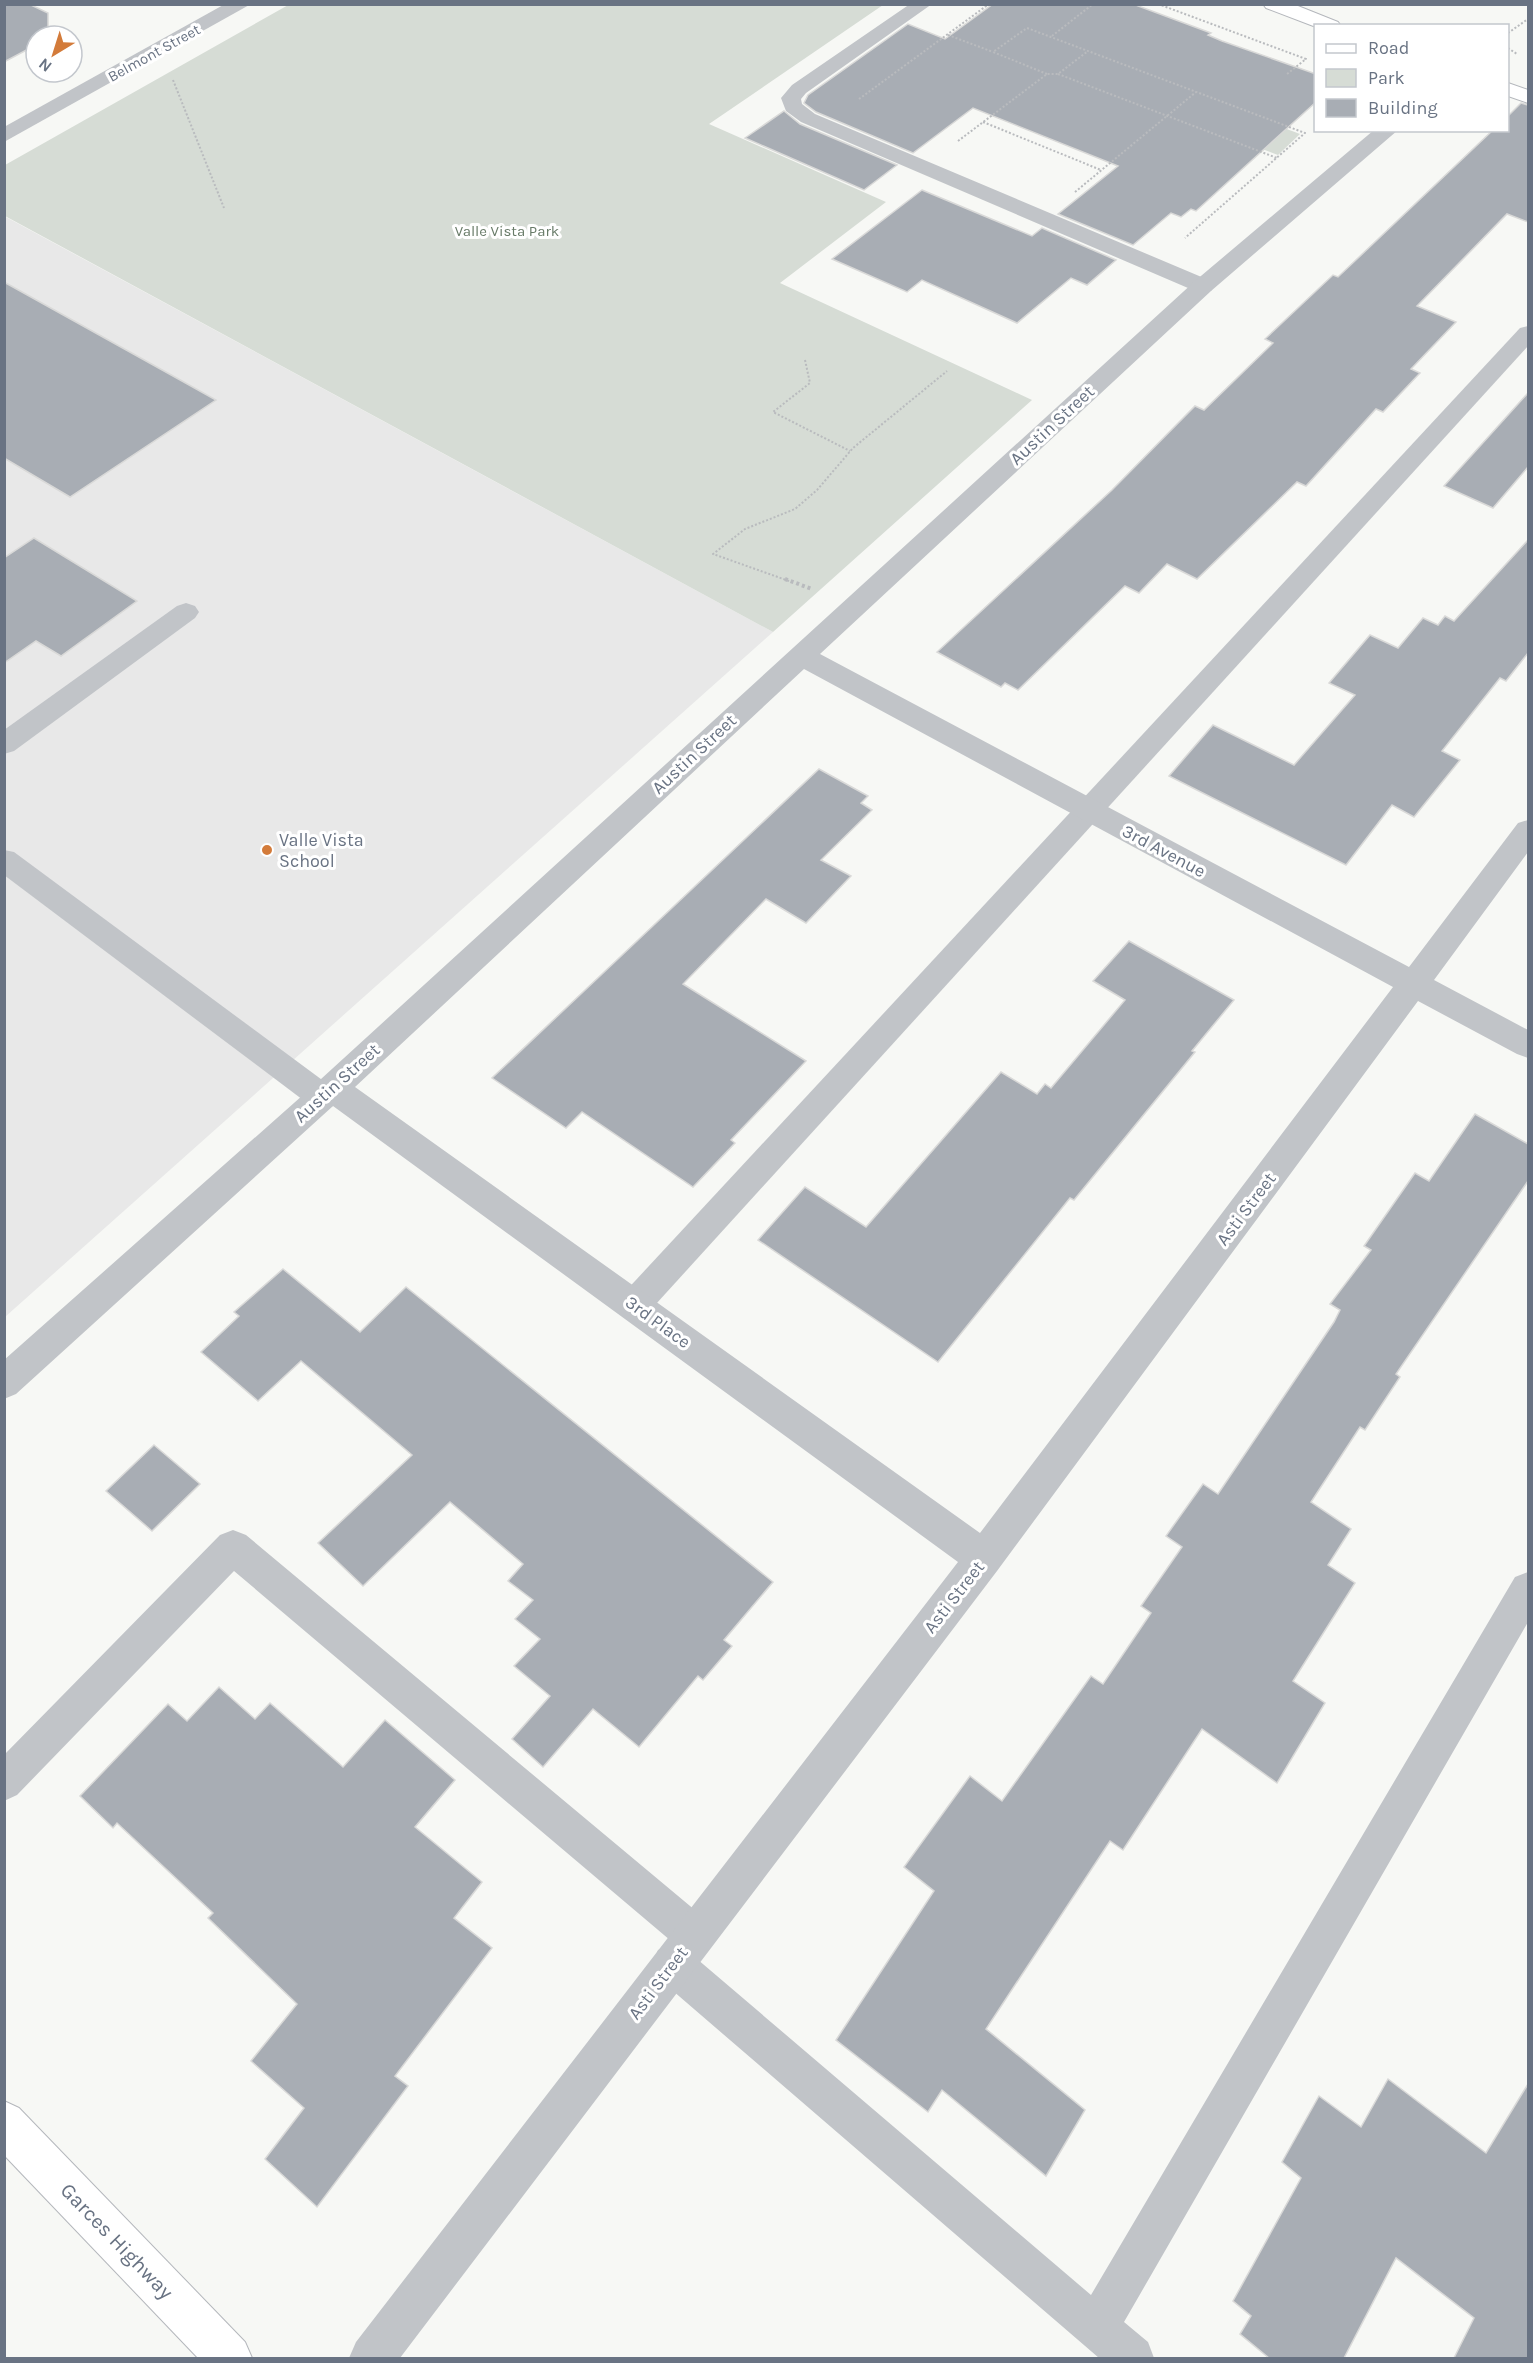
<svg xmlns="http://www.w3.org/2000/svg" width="1533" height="2363" font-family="Karla,sans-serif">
<rect width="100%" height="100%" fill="#f7f8f5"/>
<path fill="#e8e8e8" d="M4,216l769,416 -768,685h-1z"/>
<g fill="#d6dcd5">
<path d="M290,4l593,1 -174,119 177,78 -106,81 252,117 -259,232 -768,-416v-51z"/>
<path d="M1198,96l102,38 -22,21 -105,-40z"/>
</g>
<g fill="#a8adb4" stroke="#d9d9d8" stroke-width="1.5">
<path d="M4,4h25l19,9v23h-12v9l-32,17z"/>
<path d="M993,4h140l78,29 -3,2 14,6 94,33v28l-120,109 -5,-2 -10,8 -10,-4 -38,32 -75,-31 60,-48 -145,-58 -60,45 -97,-41 -12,-9 4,-8 100,-71 37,15z"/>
<path d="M1521,103l7,2v117l-21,-8 -90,92 39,16 -45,47 9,4 -37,39 -7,-3 -70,77 -9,-4 -100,97 -30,-15 -28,29 -14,-7 -107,104 -13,-7 -4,4 -64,-35 175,-162 83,-84 9,4 69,-67 -8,-4 68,-64 5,2 155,-147h15v-14z"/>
<path d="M784,111l16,13 97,41 -33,25 -119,-52z"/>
<path d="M922,190l110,46 10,-8 74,32 -29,25 -16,-7 -54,45 -95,-43 -15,12 -75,-33z"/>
<path d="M4,282l178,99 34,19 -146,97 -66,-39z"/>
<path d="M1528,393v74l-35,41 -49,-22z"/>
<path d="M34,538l103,63 -76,55 -25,-15 -32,22v-105z"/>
<path d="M1528,540v113l-22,28 -6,-3 -58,73 18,9 -46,57 -22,-12 -46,60 -177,-89 44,-51 81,40 61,-70 -26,-12 41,-48 28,13 25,-30 15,7 7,-9 9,5z"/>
<path d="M819,769l49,27 -7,7 11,7 -51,50 30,16 -45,47 -40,-24 -83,85 123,77 -75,79 4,3 -42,44 -111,-75 -16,16 -74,-50z"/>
<path d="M1129,941l105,59 -42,51 3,1 -121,148 -4,-2 -132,164 -180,-122 47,-53 61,40 135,-155 36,22 8,-10 6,4 74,-88 -32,-19z"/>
<path d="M1475,1114l53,30v37l-132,193 4,3 -35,53 -5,-3 -49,75 40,27 -23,36 27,18 -62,98 32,22 -48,80 -75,-54 -79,121 -13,-9 -124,188 99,81 -39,66 -104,-86 -14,22 -92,-72 98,-149 -30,-24 66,-91 32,25 89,-125 12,8 48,-71 -10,-7 41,-59 -16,-11 37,-52 15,10 116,-172 6,-12 -10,-6 41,-54 -7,-4 51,-73 14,8z"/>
<path d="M283,1269l77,63 46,-45 367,295 -49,58 8,6 -29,34 -5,-4 -59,71 -46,-38 -50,58 -31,-28 38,-43 -36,-30 26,-27 -25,-20 18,-19 -25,-19 15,-17 -73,-62 -87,84 -45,-43 94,-88 -111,-94 -43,40 -57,-49 38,-36 -5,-4z"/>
<path d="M154,1445l46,39 -48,47 -46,-40z"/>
<path d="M219,1687l36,32 15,-16 73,64 42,-47 70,60 -40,47 67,55 -28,36 38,30 -97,128 13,10 -91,121 -52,-48 39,-51 -53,-47 46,-57 -89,-86 5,-5 -96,-90 -4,5 -33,-32 88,-92 19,17z"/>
<path d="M1388,2079l98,74 42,-69v274h-74l20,-40 -78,-60 -52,100h-75l-29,-24 11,-18 -18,-15 68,-123 -19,-16 37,-66 42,31z"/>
</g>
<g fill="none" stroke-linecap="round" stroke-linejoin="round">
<defs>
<g id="secondary">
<path d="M1263,4h30l45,18 3,4 -25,1 -50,-19z"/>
<path d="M1508,83l20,7v13l-20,-7z"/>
<path d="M4,2101l15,7 226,234 7,16h-54l-194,-203z"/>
</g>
</defs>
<use href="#secondary" stroke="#b4b7bc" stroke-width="2"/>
<g stroke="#b9bbbe" stroke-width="2" stroke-dasharray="2 2" stroke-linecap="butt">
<path d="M1158,4l148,55 -19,15"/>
<path d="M1508,33l20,-14"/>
<path d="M948,35l45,17"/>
<path d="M1052,36l41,-32"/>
<path d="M1508,48l9,6"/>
<path d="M1047,74l-54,-22 34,-24 278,105 -120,105"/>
<path d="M1058,74l219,84"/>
<path d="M173,80l51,128"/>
<path d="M859,99l130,-95"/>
<path d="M983,122l118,48"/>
<path d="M958,141l89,-67h11l30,-23"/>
<path d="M1075,192l121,-100"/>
<path d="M805,360l5,23 -37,29 77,39"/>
<path d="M789,581l-76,-27 32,-25 50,-20 22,-19 36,-42 94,-77"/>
</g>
<path stroke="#b9bbbe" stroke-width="4" stroke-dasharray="3 3" stroke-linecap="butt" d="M785,579l27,10"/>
<g fill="#c1c4c8" fill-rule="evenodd">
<path d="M910,4h22l-126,89 -5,6 1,5 13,10 396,167 3,5 -3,5h-16l-394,-169 -15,-11 -5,-13 11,-13z"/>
<path d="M1528,326v20l-882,969 -12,4 -12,-4 -4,-10 4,-10 898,-967z"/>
<path d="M186,603l9,3 4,6 -4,6 -181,133 -10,3v-24l173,-124z"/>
<path d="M4,850l10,2 319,236 4,9 -4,9 -11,4 -11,-4 -307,-231z"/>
<path d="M233,1530l13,5 462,386 6,14 -6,14 -14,6 -4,-2 401,342 424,-718 13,-5v50l-404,700 24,20 6,16h-55l-441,-380 -6,-14 6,-14 14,-6 5,2 -443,-375 -217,224 -13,6v-46l216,-220z"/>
</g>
<g fill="#c1c4c8" fill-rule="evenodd">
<path d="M225,4h26l-247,138v-15z"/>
<path d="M1374,130h24l-187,161 -391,363 589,313 109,-144 10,-3v32l-94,128 94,50v28l-11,-4 -99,-53 -421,570 -597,787h-51l7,-16 602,-780 -625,-456 -317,288 -12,5v-39l317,-281 874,-798zM804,669l589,318 -413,546 -625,-446z"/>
</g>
<use href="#secondary" fill="#fff" fill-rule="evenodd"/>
</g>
<circle fill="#d37b3a" stroke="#fff" stroke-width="2" cx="267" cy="850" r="6"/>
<g text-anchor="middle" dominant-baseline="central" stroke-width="6" stroke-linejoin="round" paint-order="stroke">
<g font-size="15" fill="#697383" stroke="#fff">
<text transform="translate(154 53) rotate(-29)">Belmont Street</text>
</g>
<g font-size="15" fill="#687b68" stroke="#fff">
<text x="507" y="231">Valle Vista Park</text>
</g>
<g font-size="18" fill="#697383" stroke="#fff">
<text transform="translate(1052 425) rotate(-43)">Austin Street</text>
<text transform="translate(694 754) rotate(-43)">Austin Street</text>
<text transform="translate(1164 851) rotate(28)">3rd Avenue</text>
<text transform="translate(337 1083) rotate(-42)">Austin Street</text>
<text transform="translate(1246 1209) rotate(-53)">Asti Street</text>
<text transform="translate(658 1322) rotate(36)">3rd Place</text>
<text transform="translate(954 1597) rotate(-52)">Asti Street</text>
<text transform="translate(658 1983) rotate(-53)">Asti Street</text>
</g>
<g font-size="18" fill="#697383" stroke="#fff" text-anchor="start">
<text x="279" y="840">Valle Vista<tspan x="279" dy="21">School</tspan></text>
</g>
<g font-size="21" fill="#697383" stroke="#fff">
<text transform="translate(117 2241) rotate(46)">Garces Highway</text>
</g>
</g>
<rect width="1533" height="2363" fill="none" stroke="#697383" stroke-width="12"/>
<rect x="1314" y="24" width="195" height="108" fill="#ffffff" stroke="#c3c7cd" stroke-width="1.5"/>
<rect x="1326" y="44" width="30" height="9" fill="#ffffff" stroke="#c3c7cd" stroke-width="1.5"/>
<text x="1368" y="54" font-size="18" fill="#697383">Road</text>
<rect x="1326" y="69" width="30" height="18" fill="#d6dcd5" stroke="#c3c7cd" stroke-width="1.5"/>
<text x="1368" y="84" font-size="18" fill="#697383">Park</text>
<rect x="1326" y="99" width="30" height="18" fill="#a8adb4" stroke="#c3c7cd" stroke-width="1.5"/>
<text x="1368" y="114" font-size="18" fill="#697383">Building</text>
<g transform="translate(54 54) rotate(218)"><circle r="28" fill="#ffffff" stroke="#c3c7cd" stroke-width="1.5"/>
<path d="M0-4.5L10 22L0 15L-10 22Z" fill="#d37b3a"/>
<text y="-9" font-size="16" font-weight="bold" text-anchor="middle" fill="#697383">N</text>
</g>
</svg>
